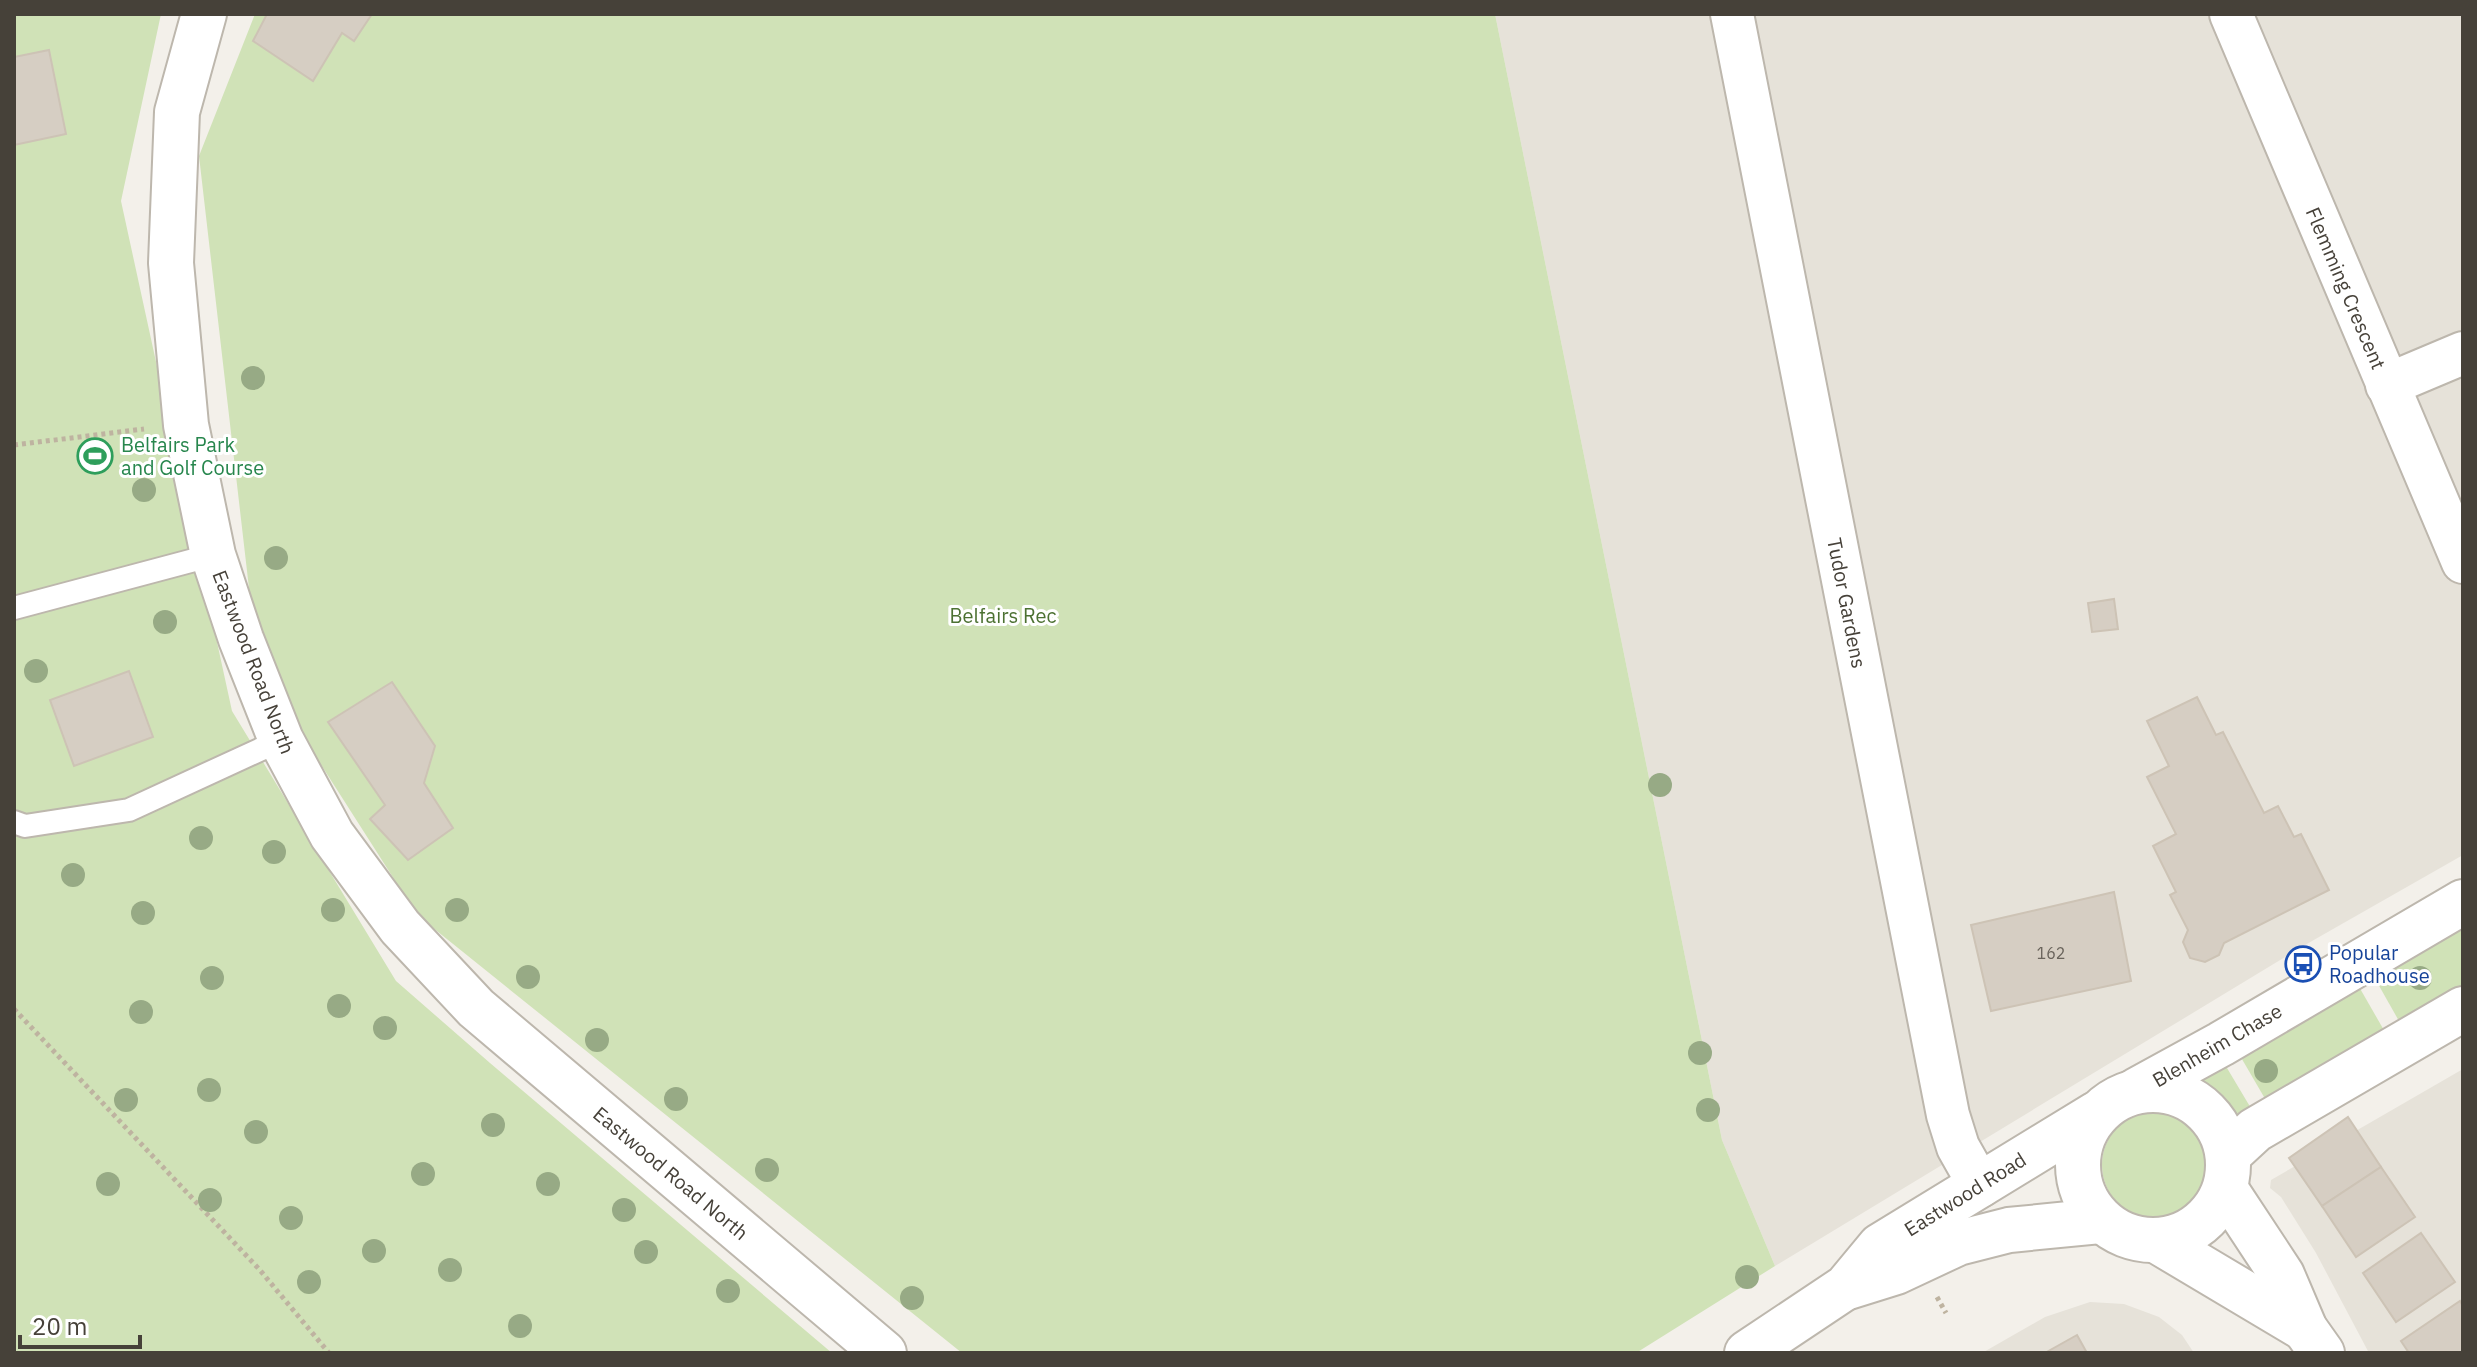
<svg xmlns="http://www.w3.org/2000/svg" width="2477" height="1367" font-family="'IBM Plex Sans',sans-serif">
<rect width="100%" height="100%" fill="#f3f0ea"/>
<g fill="#e6e2d9">
<path d="M1495,14h968v841l-158,90 -530,321 -53,-126z"/>
<path d="M2463,1069v284h-94l-53,-100 -35,-56 -11,-9 1,-8z"/>
<path d="M2090,1302l34,2 35,13 23,18 12,18h-212l63,-36z"/>
</g>
<g fill="#d0e2b7">
<path d="M14,14h147l-40,187 111,510 164,270 94,82 342,290h-818z"/>
<path d="M255,14h1240l227,1126 53,126 -139,87h-674l-545,-438 -159,-249 -59,-510z"/>
<path d="M2463,925v71l-59,34 -31,-55z"/>
<path d="M2358,985l31,54 -118,70 -32,-55z"/>
<path d="M2224,1063l31,52 -15,11c-12,-20 -22,-36 -44,-46z"/>
<circle cx="2156" cy="1165" r="54"/>
</g>
<g fill="#d6cec3" stroke="#cdc3b5" stroke-width="2">
<path d="M267,14h105l-18,27 -12,-8 -29,48 -60,-40z"/>
<path d="M49,50l17,84 -52,11v-88z"/>
<path d="M2114,599l4,30 -26,3 -4,-29z"/>
<path d="M129,671l24,66 -79,29 -24,-66z"/>
<path d="M392,682l43,64 -11,37 29,45 -45,32 -38,-41 15,-14 -57,-83z"/>
<path d="M2197,697l19,38 7,-3 41,81 14,-7 16,31 7,-3 28,56 -105,53 -5,12 -14,7 -15,-4 -7,-16 5,-12 -18,-35 6,-3 -23,-46 23,-12 -29,-57 22,-11 -22,-45z"/>
<path d="M2114,892l17,89 -140,30 -20,-86z"/>
<path d="M2348,1117l33,50 -59,39 -33,-48z"/>
<path d="M2381,1167l34,50 -59,40 -34,-51z"/>
<path d="M2421,1233l34,49 -59,40 -33,-49z"/>
<path d="M2460,1301l3,5v47h-54l-8,-12z"/>
<path d="M2077,1335l10,18h-42z"/>
</g>
<g fill="none" stroke-linecap="round" stroke-linejoin="round">
<defs>
<g id="service">
<path d="M14,608l199,-53"/>
<path d="M14,822l11,4 104,-16 152,-70"/>
</g>
<g id="minor">
<path d="M1732,14l216,1101 10,32 22,39"/>
<path d="M2231,14l232,548"/>
<path d="M2387,385l76,-32"/>
</g>
<g id="tertiary">
<path d="M204,14l-27,98 -6,151 15,162 27,130 28,84 40,101 51,95 68,92 76,81 408,345"/>
<circle cx="2153" cy="1165" r="75"/>
<path d="M2137,1090l84,-46 242,-142"/>
<path d="M2229,1154l26,-24 208,-121"/>
<path d="M2226,1190l56,85 23,54 17,24"/>
<path d="M2159,1242l146,87"/>
<path d="M1848,1287l48,-15 62,-29 51,-13 91,-9"/>
<path d="M1747,1353l99,-66 34,-41 216,-132"/>
</g>
</defs>
<use href="#service" stroke="#bdb7ad" stroke-width="26"/>
<use href="#minor" stroke="#bdb7ad" stroke-width="46"/>
<use href="#tertiary" stroke="#bdb7ad" stroke-width="48"/>
<g stroke="#beb3a0" stroke-width="5" stroke-dasharray="4 4" stroke-linecap="butt">
<path d="M14,445l130,-16"/>
<path d="M14,1009l245,260 70,84"/>
<path d="M1937,1297l9,16"/>
</g>
<use href="#service" stroke="#fff" stroke-width="22"/>
<use href="#minor" stroke="#fff" stroke-width="42"/>
<use href="#tertiary" stroke="#fff" stroke-width="44"/>
</g>
<g fill="#97aa85">
<circle cx="253" cy="378" r="12"/>
<circle cx="144" cy="490" r="12"/>
<circle cx="276" cy="558" r="12"/>
<circle cx="165" cy="622" r="12"/>
<circle cx="36" cy="671" r="12"/>
<circle cx="1660" cy="785" r="12"/>
<circle cx="201" cy="838" r="12"/>
<circle cx="274" cy="852" r="12"/>
<circle cx="73" cy="875" r="12"/>
<circle cx="333" cy="910" r="12"/>
<circle cx="457" cy="910" r="12"/>
<circle cx="143" cy="913" r="12"/>
<circle cx="528" cy="977" r="12"/>
<circle cx="212" cy="978" r="12"/>
<circle cx="2420" cy="978" r="12"/>
<circle cx="339" cy="1006" r="12"/>
<circle cx="141" cy="1012" r="12"/>
<circle cx="385" cy="1028" r="12"/>
<circle cx="597" cy="1040" r="12"/>
<circle cx="1700" cy="1053" r="12"/>
<circle cx="2266" cy="1071" r="12"/>
<circle cx="209" cy="1090" r="12"/>
<circle cx="676" cy="1099" r="12"/>
<circle cx="126" cy="1100" r="12"/>
<circle cx="1708" cy="1110" r="12"/>
<circle cx="493" cy="1125" r="12"/>
<circle cx="256" cy="1132" r="12"/>
<circle cx="767" cy="1170" r="12"/>
<circle cx="423" cy="1174" r="12"/>
<circle cx="108" cy="1184" r="12"/>
<circle cx="548" cy="1184" r="12"/>
<circle cx="210" cy="1200" r="12"/>
<circle cx="624" cy="1210" r="12"/>
<circle cx="291" cy="1218" r="12"/>
<circle cx="374" cy="1251" r="12"/>
<circle cx="646" cy="1252" r="12"/>
<circle cx="450" cy="1270" r="12"/>
<circle cx="1747" cy="1277" r="12"/>
<circle cx="309" cy="1282" r="12"/>
<circle cx="728" cy="1291" r="12"/>
<circle cx="912" cy="1298" r="12"/>
<circle cx="520" cy="1326" r="12"/>
</g>
<defs>
<symbol id="stadium-ring" viewBox="-11 -11 22 22"><circle r="9.5" fill="#fff" stroke="#2e9e5b" stroke-width="1.5"/><path d="M0-5a6.5 5 0 1 0 0 10a6.5 5 0 1 0 0-10ZM-3.5-1.8h7v3.6h-7Z" fill="#2e9e5b"/></symbol>
<symbol id="bus-ring" viewBox="-11 -11 22 22"><circle r="9.5" fill="#fff" stroke="#1a4fb4" stroke-width="1.5"/><path d="M-5-6H5V4H4V6H2V4H-2V6H-4V4H-5ZM-3.5-4V0h7V-4ZM-3.5 1.2v1.5H-2V1.2ZM2 1.2v1.5H3.5V1.2Z" fill="#1a4fb4"/></symbol>
</defs>
<g fill-rule="evenodd">
<use href="#stadium-ring" x="75" y="436" width="40" height="40"/>
<use href="#bus-ring" x="2283" y="944" width="40" height="40"/>
</g>
<g text-anchor="middle" dominant-baseline="central" stroke-width="6" stroke-linejoin="round" paint-order="stroke">
<g font-size="16" fill="#6a645c">
<text x="2051" y="953">162</text>
</g>
<g font-size="20" fill="#464139" stroke="#fff">
<text transform="translate(2346 288) rotate(67)">Flemming Crescent</text>
<text transform="translate(1847 603) rotate(79)">Tudor Gardens</text>
<text transform="translate(254 662) rotate(69)">Eastwood Road North</text>
<text transform="translate(2217 1045) rotate(-30)">Blenheim Chase</text>
<text transform="translate(671 1173) rotate(40)">Eastwood Road North</text>
<text transform="translate(1965 1194) rotate(-32)">Eastwood Road</text>
</g>
<g font-size="20" fill="#27864d" stroke="#fff" text-anchor="start">
<text x="121" y="444">Belfairs Park<tspan x="121" dy="23">and Golf Course</tspan></text>
</g>
<g font-size="20" fill="#4c7132" stroke="#fff">
<text x="1003" y="615">Belfairs Rec</text>
</g>
<g font-size="20" fill="#164399" stroke="#fff" text-anchor="start">
<text x="2329" y="952">Popular<tspan x="2329" dy="23">Roadhouse</tspan></text>
</g>
</g>
<rect width="2477" height="1367" fill="none" stroke="#464139" stroke-width="32"/>
<path d="M20 1335v12h120v-12" fill="none" stroke="#464139" stroke-width="4"/>
<text x="32" y="1335" font-size="24" fill="#464139" stroke="#ffffff" stroke-width="6" paint-order="stroke">20 m</text>
</svg>
